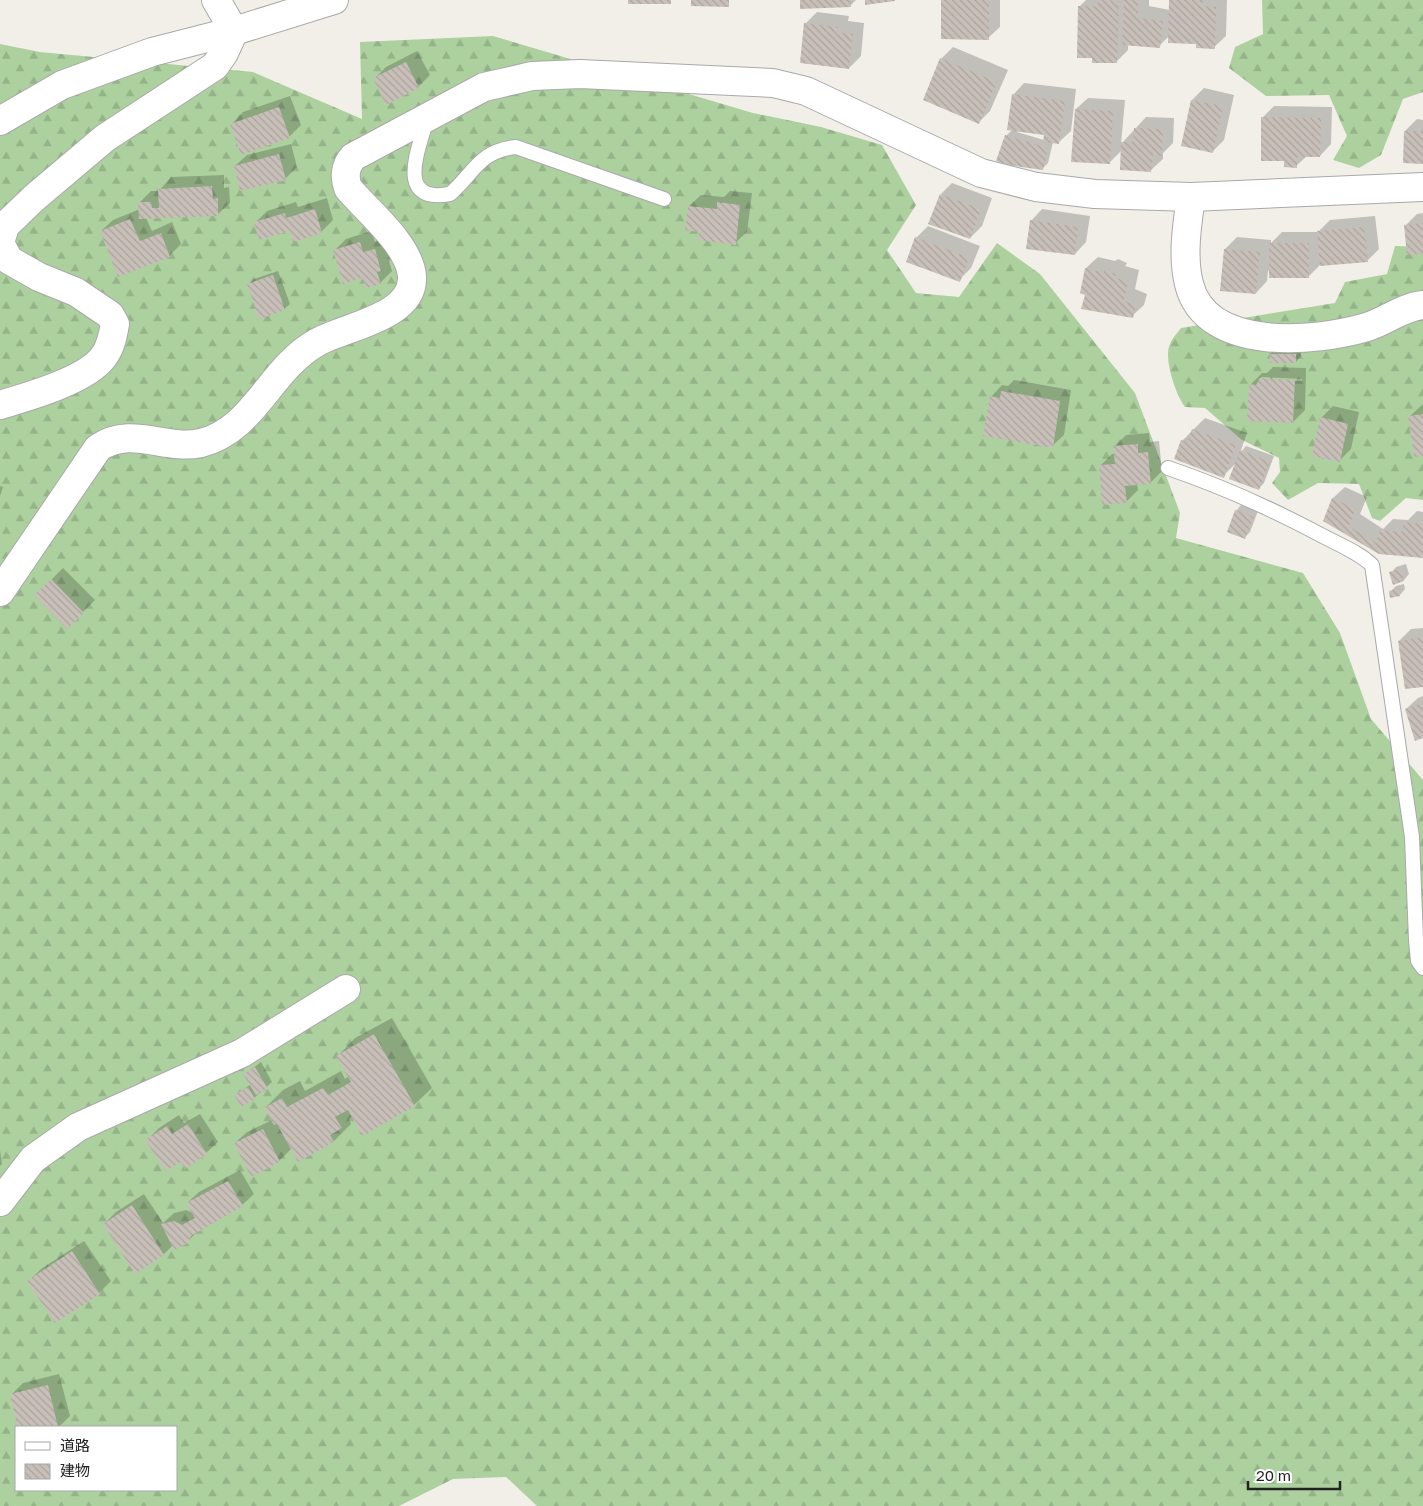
<svg xmlns="http://www.w3.org/2000/svg" width="1423" height="1506" font-family="'Golos Text','Noto Sans JP',sans-serif">
<defs>
<pattern id="forest-firs" width="22" height="20" patternUnits="userSpaceOnUse" patternTransform="scale(1.25)"><rect width="22" height="20" fill="#add19e"/><path d="M5 1l3.5 6h-7zM16 11l3.5 6h-7z" fill="#95b388"/></pattern>
<pattern id="building-back-hatch" width="6" height="6" patternUnits="userSpaceOnUse" patternTransform="scale(1.25)"><rect width="6" height="6" fill="#c7bfb8"/><path d="M-1 5l2 2M0 0l6 6M5-1l2 2" fill="none" stroke="#aba49e"/></pattern>
</defs>
<rect width="100%" height="100%" fill="#f2efe9"/>
<g fill="url(#forest-firs)" fill-rule="evenodd">
<path d="M1262,0h161v92l-20,7 -22,56 -22,13 -26,-8 14,-24 -18,-41 -63,1 -37,-28 6,-21 28,-13z"/>
<path d="M493,36l260,77 68,14 61,18 34,60 -29,45 29,43 43,4 38,-54 43,31 95,119 45,120 -4,25 127,35 37,60 31,86 52,61v726h-886l-31,-29 -53,2 -54,27h-399v-1462l40,8 213,20 109,47 -2,-77zM16,1427h160v63h-160z"/>
<path d="M1395,246l28,1v253l-17,-2 -26,23 -8,-3 -13,-34 -41,-1 -30,17 -16,-17 8,-11 -1,-14 -37,-18 -37,-32 -20,-1c-9,-12 -22,-49 -15,-63 2,-5 7,-11 11,-16l154,-25 10,-21 42,-8z"/>
</g>
<g fill="#0003" fill-rule="evenodd">
<path d="M801,0h55l-5,5z"/>
<path d="M943,0h57v27l-12,11z"/>
<path d="M1086,0h63v6l21,4 1,-10h56l-1,36 -12,11 -45,-11 -10,10 -31,-2v6l-12,12 -36,-56z"/>
<path d="M817,12l32,4 -1,5 16,2 -3,33 -12,12 -44,-44z"/>
<path d="M953,47l55,23 -18,41 -11,11 -38,-63z"/>
<path d="M417,51l13,24 -12,12 -44,-8 12,-12z"/>
<path d="M1024,83l52,6 -5,42 -12,11h-6l-5,21 -5,5 -37,-32 6,-6 1,-35zM1017,130l28,4 -1,6 -27,-8z"/>
<path d="M1204,88l30,7 -10,45 -12,12 -30,-7 10,-45z"/>
<path d="M290,96l11,29 -12,12 -57,-13 11,-12z"/>
<path d="M1088,98l37,2 -4,44 25,-27 28,1 -1,25 -10,10v6l-12,11 -29,-20 -13,13 -33,-54z"/>
<path d="M1274,106l58,1 -1,37 -11,12h-13l-11,10 -11,-6 -23,-42z"/>
<path d="M1417,119l6,1v42l-18,-31z"/>
<path d="M291,144l6,23 -12,12 -50,-13 12,-11z"/>
<path d="M224,175v13l5,-1 1,16 -12,11 -72,4 6,13 20,-9 9,22 -12,12 -68,-25 12,-11 27,-11 -1,-6 12,-12h8l12,-14z"/>
<path d="M952,183l40,15 -10,28 -12,12 -29,-44z"/>
<path d="M730,191l22,2 -5,39 -12,11 -35,-12 -11,-25 12,-11 23,2z"/>
<path d="M327,198l6,22 -11,11 -28,9 -3,-11 -36,-6 12,-12 29,-9 2,5z"/>
<path d="M1042,209l48,7 -4,26 -11,12 -44,-33z"/>
<path d="M1423,213v40l-17,-28 11,-11z"/>
<path d="M1375,216l4,33 -12,12 -47,4 -12,12 -40,-6 -1,10 -11,12 -31,-44 12,-12 34,3v3l11,-11h36l12,-12z"/>
<path d="M928,226l52,20 -9,22 -12,12 -43,-42z"/>
<path d="M371,231l4,11 11,-4 6,20 -3,3 3,10 -12,12 -17,-7 -29,-25 12,-12z"/>
<path d="M1098,257l17,4 3,-2 9,4 -2,3 14,4 -4,19 12,5 -3,11 -12,11 -51,-24 5,-24z"/>
<path d="M278,271l12,33 -6,5 -35,-25 5,-5z"/>
<path d="M1276,349h25v7l-5,6 -25,-8z"/>
<path d="M1273,367l33,1 -1,42 -12,12 -43,-37 12,-12h5zM1262,377l40,2v2l-42,-2z"/>
<path d="M1014,380l57,10 -7,45 -12,11 -61,-49 11,-12 6,1z"/>
<path d="M1423,404v50l-13,-38z"/>
<path d="M1333,406l26,6 -8,37 -12,12 -18,-43z"/>
<path d="M1205,418l42,15 -7,20 6,-7 28,10 -10,27 -6,6 -22,-26 -13,13 -41,-35z"/>
<path d="M1149,433l1,9 9,-1 3,30 -12,12 -13,1 1,6 -12,12 -26,-36 12,-12h3v-8l11,-11z"/>
<path d="M0,486l3,1 -3,9z"/>
<path d="M1345,487l22,10 -7,17 23,15 10,-10 15,1 9,-9 6,1v45l-44,-5 -55,-32 9,-22z"/>
<path d="M1241,505l17,6 -8,21 -5,5 -9,-26z"/>
<path d="M1406,564l3,10 -5,6 -10,3 -3,-10 5,-6z"/>
<path d="M63,568l32,32 -27,27 -32,-32z"/>
<path d="M1404,584l1,5 -5,6 -10,-3 6,-6z"/>
<path d="M1423,628v57l-24,-44 12,-12z"/>
<path d="M1423,696v41l-17,-28 12,-11z"/>
<path d="M392,1018l40,70 -18,17 -61,11 -4,3 2,5 -17,17 -35,19 -7,-12 -13,13 -44,-18 12,-11 25,-12 -7,-12 18,-18 17,-9 5,10 36,-20 4,8 4,-3 -11,-20 17,-18z"/>
<path d="M261,1062l11,20 -18,16 -18,-3 15,-11 -6,-10z"/>
<path d="M200,1114l18,28 -12,11 -25,7 -34,-20 12,-12 20,-13 5,8z"/>
<path d="M0,1150l2,14 -2,2z"/>
<path d="M240,1170l14,24 -12,11 -42,24 -13,13 -14,3 -9,9 -29,18 -31,-48 12,-12 28,-18 19,29 11,-10 12,-3 7,3 -6,-10 12,-11z"/>
<path d="M84,1241l27,40 -12,12 -70,-12 12,-12z"/>
<path d="M59,1374l11,42 -11,11h-40l-8,-32 12,-12z"/>
</g>
<g fill="url(#building-back-hatch)">
<rect x="628" y="0" width="43" height="4"/>
<path d="M691,0h38v7l-38,-1z"/>
<path d="M800,0h51v7l-51,2z"/>
<path d="M865,0h30v1l-30,4z"/>
<path d="M941,0h48v40l-48,-1z"/>
<path d="M1098,0l21,1 -2,62h-25v-5h-15l1,-52h20z"/>
<path d="M1124,0h14v18l25,3 -3,27 -38,-3z"/>
<path d="M1169,0h34l-1,6 14,1 -1,42 -19,-1v-4l-28,-1z"/>
<path d="M804,23l34,4 -1,5 16,2 -4,35 -49,-6z"/>
<path d="M940,58l57,24 -18,42 -56,-24z"/>
<path d="M406,62l13,26 -33,17 -13,-27z"/>
<path d="M1012,94l53,7 -6,43 -16,-2 1,-7 -37,-5z"/>
<path d="M1191,100l32,6 -10,47 -32,-7z"/>
<path d="M279,107l11,31 -49,17 -11,-31z"/>
<path d="M1075,109l38,2 -3,53 -39,-2z"/>
<path d="M1261,117l60,1 -1,39h-23v11l-13,-1v-6h-23z"/>
<path d="M1134,128l29,1 -1,27 -9,-1 -2,17 -31,-2 1,-28h12z"/>
<path d="M1404,131h19v33l-20,-1z"/>
<path d="M1005,135l43,13 -5,22 -35,-5 -12,-4z"/>
<path d="M279,154l7,26 -46,11 -6,-25z"/>
<path d="M212,186l1,13 5,-1v18l-79,3 -1,-17h13l1,6h7l-1,-19z"/>
<path d="M940,194l41,15 -11,30 -42,-15z"/>
<path d="M717,202l23,3 -4,40 -38,-5 1,-8 -14,-2 3,-24 29,3z"/>
<path d="M315,209l7,24 -29,9 -3,-11 -31,9 -5,-18 31,-9 1,5z"/>
<path d="M130,219l10,22 21,-8 9,24 -52,20 -18,-46z"/>
<path d="M1030,220l48,7 -3,28 -49,-6z"/>
<path d="M1423,223v31l-16,1 -3,-30z"/>
<path d="M1364,227l4,35 -48,4 -3,-35z"/>
<path d="M915,237l54,21 -9,24 -54,-20z"/>
<path d="M360,242l3,10 12,-3 6,22 -4,1 4,12 -15,4 -4,-10 -19,6 -10,-34z"/>
<rect x="1269" y="243" width="40" height="35"/>
<path d="M1224,249l36,3 -4,42 -36,-3z"/>
<path d="M1085,268l18,5 2,-3 11,4 -1,4 13,3 -4,20 12,4 -3,13 -52,-9 4,-14 -5,-2z"/>
<path d="M273,275l12,35 -26,9 -12,-35z"/>
<rect x="1270" y="354" width="26" height="9"/>
<path d="M1260,378l35,2 -2,43 -46,-2 2,-37 7,1z"/>
<path d="M1001,391l59,10 -7,47 -70,-12 7,-40 10,2z"/>
<path d="M1423,414v42l-9,1 -6,-41z"/>
<path d="M1320,417l28,7 -8,38 -28,-6z"/>
<path d="M1192,429l44,16 -12,33 -50,-19 7,-19 6,2z"/>
<path d="M1138,444v9l10,-1 3,32 -26,2 2,17 -25,2 -3,-40 16,-1 -2,-18z"/>
<path d="M1240,450l30,12 -11,28 -30,-11z"/>
<path d="M1332,498l24,11 -7,17 27,17 4,-13 22,2 2,-10 19,2v34l-44,-4 -56,-33z"/>
<path d="M1235,510l19,7 -9,22 -18,-7z"/>
<path d="M1400,569l4,12 -11,4 -4,-13z"/>
<path d="M51,579l33,34 -17,16 -33,-34z"/>
<path d="M1399,589l1,7 -10,2 -1,-7z"/>
<path d="M1423,637v50l-18,2 -7,-48z"/>
<path d="M1423,703v35l-8,3 -10,-32z"/>
<path d="M374,1034l41,72 -53,30 -14,-26 -13,7 7,11 -12,7 4,7 -36,20 -21,-38 -3,1 -10,-17 18,-10 5,9 36,-19 5,7 23,-13 -15,-26z"/>
<path d="M255,1067l13,22 -12,6 -13,-21z"/>
<path d="M248,1087l7,12 -14,8 -7,-12z"/>
<path d="M188,1124l19,30 -22,15 -4,-7 -15,9 -21,-31 22,-14 5,8z"/>
<path d="M263,1129l17,33 -29,15 -17,-34z"/>
<path d="M228,1181l15,25 -52,30 -3,7 -14,7 -13,-26 13,-3 8,4 13,-7 -9,-15z"/>
<path d="M132,1205l32,50 -29,19 -32,-50z"/>
<path d="M72,1251l28,43 -45,29 -28,-42z"/>
<path d="M48,1385l10,42h-40l-8,-33z"/>
</g>
<g fill="none" stroke-linecap="round" stroke-linejoin="round">
<defs>
<g id="service">
<path d="M427,118c-7,29 -34,86 23,76 25,-22 29,-43 66,-47l148,52"/>
<path d="M1168,468c53,18 102,40 151,66 18,10 38,17 53,31l40,272 4,103 2,21 5,7"/>
</g>
<g id="minor">
<path d="M1191,197c-4,28 -9,59 -2,87 17,69 127,58 178,43 19,-6 36,-20 56,-22"/>
<path d="M0,405c27,-8 88,-25 104,-49 7,-9 9,-21 11,-32l-5,-9 -34,-23 -37,-15 -30,-17 -9,-17 5,-17 29,-28 71,-60 110,-72 9,-13 10,-22 -18,-31"/>
<path d="M0,592l98,-144c34,-23 67,3 103,-5 53,-13 69,-74 115,-100 26,-16 99,-25 96,-67 -3,-32 -45,-65 -64,-88 -4,-11 -3,-22 5,-31l131,-70 48,-11 48,-2 193,9 33,8 175,82 55,14 59,7 96,3 232,-10"/>
<path d="M0,1202l33,-43 45,-32 164,-74 104,-64"/>
</g>
<path id="tertiary" d="M0,121l62,-36 90,-33 82,-21 100,-31"/>
</defs>
<use href="#service" stroke="#a9a9a9" stroke-width="16"/>
<use href="#minor" stroke="#a9a9a9" stroke-width="30"/>
<use href="#tertiary" stroke="#a9a9a9" stroke-width="30"/>
<use href="#service" stroke="#fff" stroke-width="14"/>
<use href="#minor" stroke="#fff" stroke-width="28"/>
<use href="#tertiary" stroke="#fff" stroke-width="28"/>
</g>
<rect x="15" y="1426" width="162" height="65" fill="#ffffff" stroke="#a7a7a7"/>
<rect x="25" y="1442" width="25" height="8" fill="#ffffff" stroke="#a7a7a7"/>
<text x="60" y="1451" font-size="15" fill="#222222">道路</text>
<rect x="25" y="1464" width="25" height="15" fill="url(#building-back-hatch)" stroke="#a7a7a7"/>
<text x="60" y="1476" font-size="15" fill="#222222">建物</text>
<path d="M1248 1481v8h92v-8" fill="none" stroke="#222222" stroke-width="2.5"/>
<text x="1256" y="1481" font-size="15" fill="#222222" stroke="#ffffff" stroke-width="4" paint-order="stroke">20 m</text>
</svg>
